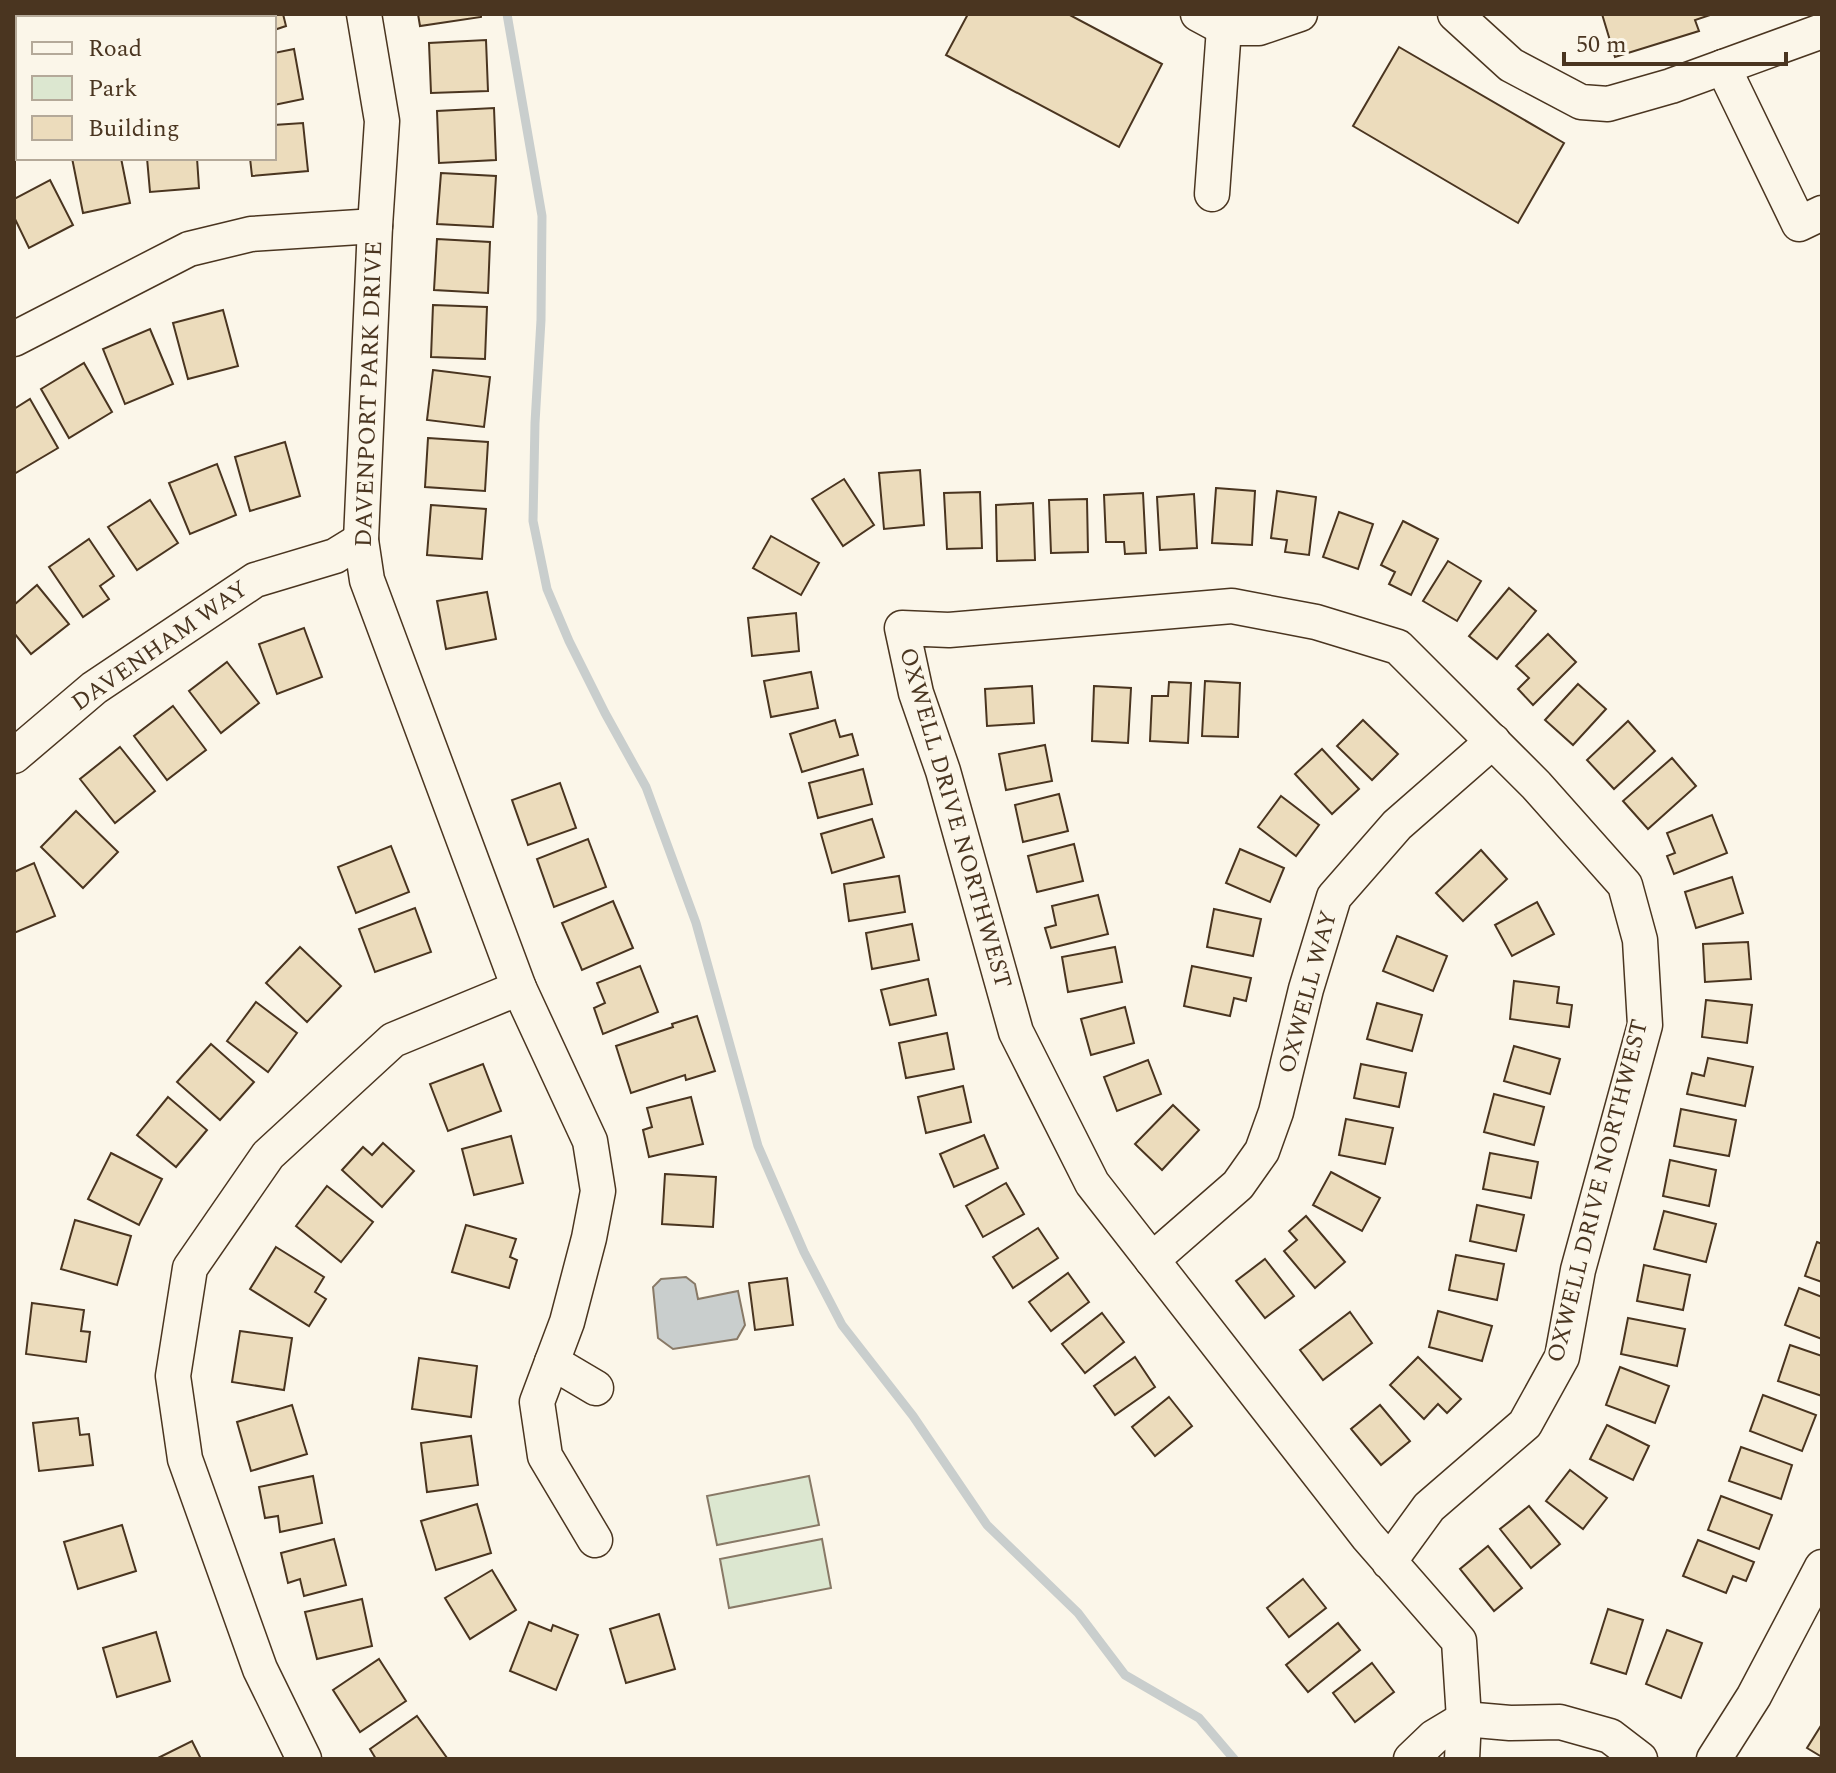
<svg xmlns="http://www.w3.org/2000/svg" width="1836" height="1773" font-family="Spectral,serif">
<rect width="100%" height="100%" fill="#fbf6e9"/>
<g fill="#dce7d0" stroke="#887966" stroke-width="2">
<path d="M809,1476l10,49 -102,20 -10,-49z"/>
<path d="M822,1539l9,49 -102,20 -9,-49z"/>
</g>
<path fill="#c9cecd" stroke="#887966" stroke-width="2" d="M686,1277l9,7 3,15 40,-8 7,34 -8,14 -64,10 -15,-11 -5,-51 8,-8z"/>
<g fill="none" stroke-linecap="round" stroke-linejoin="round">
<path stroke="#c9cecd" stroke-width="9" d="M507,14l35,202 -1,104 -6,103 -2,98 14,68 22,52 36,72 41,74 50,136 62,223 46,106 38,73 71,91 74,109 91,88 47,62 74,43 35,41"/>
</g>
<g fill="#ecdcbc" stroke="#4a3520" stroke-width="2">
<path d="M224,14h59l3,12 -12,4v-12h-48z"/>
<path d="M418,14h63v3l-61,9z"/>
<path d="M968,14h100l94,50 -43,83 -173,-92z"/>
<path d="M1602,14h111l-18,6 4,11 -84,26z"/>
<path d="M486,40l2,51 -57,2 -2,-50z"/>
<path d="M14,46l4,3v51l-4,6z"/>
<path d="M1399,47l165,96 -46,80 -165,-97z"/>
<path d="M294,49l9,50 -29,6v-52z"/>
<path d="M494,108l2,52 -57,3 -2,-52z"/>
<path d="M303,123l5,48 -56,5 -2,-18h24v-33z"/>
<path d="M72,158h49l9,45 -47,10z"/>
<path d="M147,158h50l2,30 -49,4z"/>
<path d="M441,173l55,3 -3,51 -56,-3z"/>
<path d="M50,180l23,45 -44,23 -15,-31v-18z"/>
<path d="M437,239l53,3 -2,51 -54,-3z"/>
<path d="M433,305l54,2 -2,52 -54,-2z"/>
<path d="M223,310l15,56 -50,13 -15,-56z"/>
<path d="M150,329l23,55 -48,20 -22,-55z"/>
<path d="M84,363l28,49 -43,26 -28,-49z"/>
<path d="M433,370l57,7 -6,50 -57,-7z"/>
<path d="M30,399l28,49 -44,26v-65z"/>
<path d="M428,438l60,4 -3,49 -60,-4z"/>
<path d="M285,442l15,54 -50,15 -15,-54z"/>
<path d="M217,464l19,51 -46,19 -21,-51z"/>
<path d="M920,470l4,55 -40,4 -5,-56z"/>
<path d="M844,479l30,46 -31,21 -31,-47z"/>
<path d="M1216,488l39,3 -3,54 -40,-2z"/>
<path d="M1277,491l39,6 -7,58 -24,-3 2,-12 -16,-2z"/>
<path d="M980,492l2,56 -35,1 -3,-56z"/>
<path d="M1143,493l3,60 -21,1 -1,-12h-18l-2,-47z"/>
<path d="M1194,494l3,54 -37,2 -3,-53z"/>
<path d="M1087,499l1,53 -37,1 -2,-53z"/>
<path d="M150,500l28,43 -41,27 -29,-43z"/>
<path d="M1033,503l2,57 -38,1 -1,-56z"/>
<path d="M431,505l55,4 -4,50 -55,-4z"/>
<path d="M1339,512l34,12 -15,45 -35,-12z"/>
<path d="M1403,521l35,18 -27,56 -22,-11 6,-12 -14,-7z"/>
<path d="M771,536l48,27 -18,32 -48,-27z"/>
<path d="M89,539l25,37 -14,10 9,13 -26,18 -34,-50z"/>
<path d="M1448,561l33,20 -24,40 -34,-20z"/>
<path d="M37,585l32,39 -38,30 -17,-21v-28z"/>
<path d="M1509,588l27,23 -39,48 -28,-23z"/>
<path d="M487,592l9,47 -50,10 -9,-48z"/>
<path d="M796,613l3,38 -47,5 -4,-38z"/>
<path d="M304,628l18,49 -45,17 -18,-50z"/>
<path d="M1548,634l28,28 -43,43 -15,-16 11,-11 -13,-12z"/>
<path d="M227,662l32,41 -38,30 -32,-42z"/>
<path d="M811,672l7,36 -47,9 -7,-36z"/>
<path d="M1205,681l35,2 -2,54 -36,-1z"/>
<path d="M1169,682l22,1 -3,60 -38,-2 2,-45h16z"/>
<path d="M1578,684l28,25 -33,36 -28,-25z"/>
<path d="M1032,686l2,37 -47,3 -2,-37z"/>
<path d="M1094,686l37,2 -3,55 -36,-2z"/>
<path d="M173,706l33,44 -39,30 -33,-44z"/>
<path d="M835,720l5,17 12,-3 6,21 -56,17 -12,-38z"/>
<path d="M1363,720l35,34 -26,26 -35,-34z"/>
<path d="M1628,721l27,30 -41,38 -27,-29z"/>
<path d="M1045,745l7,36 -46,9 -7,-36z"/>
<path d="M120,747l35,44 -40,32 -35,-44z"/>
<path d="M1322,749l37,40 -27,25 -37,-40z"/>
<path d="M1672,758l24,28 -48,43 -25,-28z"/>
<path d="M863,769l9,35 -54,14 -9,-35z"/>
<path d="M560,783l16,45 -48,17 -16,-45z"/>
<path d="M1059,794l9,37 -45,11 -8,-37z"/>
<path d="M1281,796l38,29 -23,31 -38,-29z"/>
<path d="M76,811l42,41 -35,36 -42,-41z"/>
<path d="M1712,815l15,38 -53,21 -7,-18 8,-3 -8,-20z"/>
<path d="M872,819l12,38 -52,16 -11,-39z"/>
<path d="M588,839l18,48 -52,20 -17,-48z"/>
<path d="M1074,844l9,37 -46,11 -9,-36z"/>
<path d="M391,846l18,46 -53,21 -18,-46z"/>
<path d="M1240,849l44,19 -14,34 -44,-19z"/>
<path d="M1481,850l26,29 -44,42 -27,-28z"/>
<path d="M34,863l21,53 -41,17v-61z"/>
<path d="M899,876l6,36 -56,9 -5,-37z"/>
<path d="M1732,877l11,36 -47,15 -11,-36z"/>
<path d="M1098,895l10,39 -57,14 -6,-20 11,-3 -4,-19z"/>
<path d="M613,901l20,47 -51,22 -20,-47z"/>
<path d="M1537,902l17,32 -42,22 -17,-31z"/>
<path d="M415,908l16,44 -56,20 -16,-43z"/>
<path d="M1214,909l47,10 -8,37 -46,-9z"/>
<path d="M912,924l7,36 -47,9 -6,-36z"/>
<path d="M1397,936l50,20 -14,35 -50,-20z"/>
<path d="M1748,942l3,37 -46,3 -2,-38z"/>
<path d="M300,947l41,39 -34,36 -41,-39z"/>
<path d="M1115,947l7,35 -54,10 -6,-35z"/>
<path d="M640,966l18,46 -55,22 -9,-26 11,-5 -8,-20z"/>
<path d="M1192,966l59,12 -5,23 -12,-3 -4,18 -46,-10z"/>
<path d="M928,979l8,36 -46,10 -9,-35z"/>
<path d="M1514,981l45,6 -2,16 15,2 -3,22 -59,-8z"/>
<path d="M1706,1000l46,5 -5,38 -45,-6z"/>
<path d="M256,1002l41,31 -29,39 -41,-31z"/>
<path d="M1377,1003l45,12 -10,36 -45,-12z"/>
<path d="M1125,1007l9,36 -43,12 -10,-36z"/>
<path d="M697,1016l18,55 -29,9 -1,-5 -54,18 -15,-47 57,-19 -1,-3z"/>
<path d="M947,1033l7,36 -48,9 -7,-35z"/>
<path d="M211,1044l43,38 -34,38 -43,-38z"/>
<path d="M1514,1046l46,13 -10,35 -46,-13z"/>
<path d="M1708,1058l45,9 -8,39 -58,-12 5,-21 12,3z"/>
<path d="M1148,1060l13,34 -44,17 -13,-34z"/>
<path d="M483,1064l18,47 -53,20 -18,-47z"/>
<path d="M1361,1064l45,9 -7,34 -45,-9z"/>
<path d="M963,1086l8,36 -45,11 -8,-36z"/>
<path d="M1494,1094l50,13 -10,38 -50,-13z"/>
<path d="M168,1097l39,33 -31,37 -39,-32z"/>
<path d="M691,1097l12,47 -54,13 -6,-27 9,-3 -5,-19z"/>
<path d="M1173,1105l26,25 -37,40 -27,-26z"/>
<path d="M1681,1109l55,11 -7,36 -55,-10z"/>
<path d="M1346,1119l47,9 -8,36 -46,-9z"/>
<path d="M984,1135l14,33 -44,19 -14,-33z"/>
<path d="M511,1136l12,47 -49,12 -12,-46z"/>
<path d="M383,1143l31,28 -32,36 -40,-37 21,-23 9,8z"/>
<path d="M111,1153l51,26 -23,46 -51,-26z"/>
<path d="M1490,1153l48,9 -7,36 -48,-9z"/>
<path d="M1670,1160l46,10 -7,36 -46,-10z"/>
<path d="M1331,1172l49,26 -18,33 -49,-26z"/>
<path d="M665,1174l51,3 -3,50 -51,-3z"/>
<path d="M1006,1183l18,31 -41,23 -17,-31z"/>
<path d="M327,1186l46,36 -32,40 -45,-36z"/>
<path d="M1477,1205l47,10 -8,36 -46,-10z"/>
<path d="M1664,1211l52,13 -10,38 -52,-13z"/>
<path d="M1306,1216l39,46 -30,26 -31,-37 13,-11 -8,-9z"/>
<path d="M75,1220l56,16 -14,49 -56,-16z"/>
<path d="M466,1225l50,14 -6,18 7,3 -8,28 -57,-16z"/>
<path d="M1038,1228l20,30 -45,30 -20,-31z"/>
<path d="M1817,1242l5,2v38l-17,-6z"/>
<path d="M276,1247l48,30 -9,15 11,7 -17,27 -59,-37z"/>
<path d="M1456,1255l48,9 -7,36 -48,-10z"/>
<path d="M1265,1259l29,37 -29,22 -29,-37z"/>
<path d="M1644,1265l46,10 -7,35 -46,-9z"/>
<path d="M1068,1273l21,29 -38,29 -22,-29z"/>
<path d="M787,1278l6,47 -38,5 -6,-47z"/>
<path d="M1799,1288l23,9v42l-37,-14z"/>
<path d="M32,1303l52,7 -3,21 9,1 -4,30 -60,-8z"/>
<path d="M1438,1311l54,15 -10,35 -53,-14z"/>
<path d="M1350,1312l22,31 -49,37 -23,-30z"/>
<path d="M1102,1313l22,29 -39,31 -23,-29z"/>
<path d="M1628,1318l57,11 -8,37 -56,-12z"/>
<path d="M240,1331l52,7 -8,52 -52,-8z"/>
<path d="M1790,1345l32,11v40l-44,-15z"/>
<path d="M1135,1357l20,30 -40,28 -21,-29z"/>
<path d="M1418,1357l43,42 -14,14 -9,-9 -14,15 -34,-34z"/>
<path d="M419,1358l58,8 -6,51 -59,-8z"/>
<path d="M1620,1367l49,19 -14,37 -49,-18z"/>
<path d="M1763,1395l53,20 -14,36 -52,-20z"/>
<path d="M1169,1397l23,29 -37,30 -23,-29z"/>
<path d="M292,1405l15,49 -56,17 -14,-49z"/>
<path d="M1380,1405l30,36 -29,24 -30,-36z"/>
<path d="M78,1418l2,17 9,-1 4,31 -54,6 -6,-48z"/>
<path d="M1607,1425l42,21 -16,34 -43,-21z"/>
<path d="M471,1436l7,49 -51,7 -6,-49z"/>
<path d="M1741,1447l51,18 -11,34 -52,-18z"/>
<path d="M1570,1470l37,28 -24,31 -37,-28z"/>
<path d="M313,1476l9,47 -42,9 -2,-16 -13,2 -6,-31z"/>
<path d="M1721,1496l51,19 -13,34 -51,-19z"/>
<path d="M477,1504l14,49 -55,17 -15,-49z"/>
<path d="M1529,1506l31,38 -29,24 -31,-39z"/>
<path d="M122,1525l14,46 -58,18 -14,-47z"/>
<path d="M334,1539l12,46 -42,11 -4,-17 -12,4 -7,-30z"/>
<path d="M1698,1540l56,22 -8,19 -13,-5 -7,17 -43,-17z"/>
<path d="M1488,1546l34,42 -28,23 -34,-42z"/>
<path d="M492,1570l24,40 -46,29 -25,-41z"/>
<path d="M1303,1579l23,29 -37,29 -22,-29z"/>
<path d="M362,1599l10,47 -55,13 -12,-47z"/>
<path d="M1608,1609l35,11 -17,54 -35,-11z"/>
<path d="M659,1614l16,55 -49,14 -16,-54z"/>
<path d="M529,1622l22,9 2,-6 25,10 -22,55 -46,-19z"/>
<path d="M1338,1623l22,27 -52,42 -22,-27z"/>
<path d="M1667,1630l35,13 -21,55 -35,-14z"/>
<path d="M156,1632l14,49 -53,16 -14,-49z"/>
<path d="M379,1659l27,42 -46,31 -27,-42z"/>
<path d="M1372,1663l22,29 -39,30 -22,-29z"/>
<path d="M417,1716l30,42 -2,1h-69l-6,-10z"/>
<path d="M1822,1724v33l-15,-9z"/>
<path d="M192,1741l9,18h-45z"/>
</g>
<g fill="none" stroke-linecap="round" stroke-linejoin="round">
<defs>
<g id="minor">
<path d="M364,14l18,107 -7,105 -14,314 6,40 152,408 71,153 8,50 -9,47 -22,84 -30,80 8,54 50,84"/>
<path d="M1198,14l26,14h35l41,-14"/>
<path d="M1455,14l56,51 70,37 27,2 63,-18 151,-55"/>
<path d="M1723,67l76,157 23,-11"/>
<path d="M1212,194l12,-166"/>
<path d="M14,339l175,-90 62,-15 124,-8"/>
<path d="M14,756l80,-68 161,-108 80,-24 26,-16"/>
<path d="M1152,1260l86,-75 24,-34 14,-39 30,-123 28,-92 63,-72 96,-84"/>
<path d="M552,1362l44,26"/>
<path d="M1389,1562l40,-55 96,-83 37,-67 16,-87 67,-245 -5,-85 -15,-55 -89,-100 -138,-138 -82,-25 -84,-16 -283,24 -47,-2 14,65 27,78 73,261 76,151 276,354 91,104 5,78 -2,40"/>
<path d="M1464,1719l46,4 50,-1 50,14 30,23"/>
<path d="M304,1759l-44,-90 -75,-210 -12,-83 17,-108 78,-113 125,-115 126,-52"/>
<path d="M1411,1759l23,-22 30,-18"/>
<path d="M1714,1759l40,-63 68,-129"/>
</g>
</defs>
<use href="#minor" stroke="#4a3520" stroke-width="37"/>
<use href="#minor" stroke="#fbf6e9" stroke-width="34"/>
</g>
<g text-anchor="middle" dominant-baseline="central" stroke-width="6" stroke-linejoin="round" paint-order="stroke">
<g font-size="24" fill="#4a3520" stroke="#fbf6e9">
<text transform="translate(369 394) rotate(-88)">DAVENPORT PARK DRIVE</text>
<text transform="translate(160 646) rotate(-35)">DAVENHAM WAY</text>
<text transform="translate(955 818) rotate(74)">OXWELL DRIVE NORTHWEST</text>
<text transform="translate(1308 992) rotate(-75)">OXWELL WAY</text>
<text transform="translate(1598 1191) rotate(-76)">OXWELL DRIVE NORTHWEST</text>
</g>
</g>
<rect width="1836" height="1773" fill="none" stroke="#4a3520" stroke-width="32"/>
<rect x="16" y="16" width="260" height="144" fill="#fbf6e9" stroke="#b4a999" stroke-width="2"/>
<rect x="32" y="42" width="40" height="12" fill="#fbf6e9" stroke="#b4a999" stroke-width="2"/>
<text x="88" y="56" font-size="24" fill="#4a3520">Road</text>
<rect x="32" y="76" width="40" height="24" fill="#dce7d0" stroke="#b4a999" stroke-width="2"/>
<text x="88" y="96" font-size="24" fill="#4a3520">Park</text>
<rect x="32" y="116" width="40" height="24" fill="#ecdcbc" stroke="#b4a999" stroke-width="2"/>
<text x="88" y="136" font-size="24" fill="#4a3520">Building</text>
<path d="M1564 52v12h222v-12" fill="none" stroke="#4a3520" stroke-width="4"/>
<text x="1576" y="52" font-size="24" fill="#4a3520" stroke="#fbf6e9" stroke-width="6" paint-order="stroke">50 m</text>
</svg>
